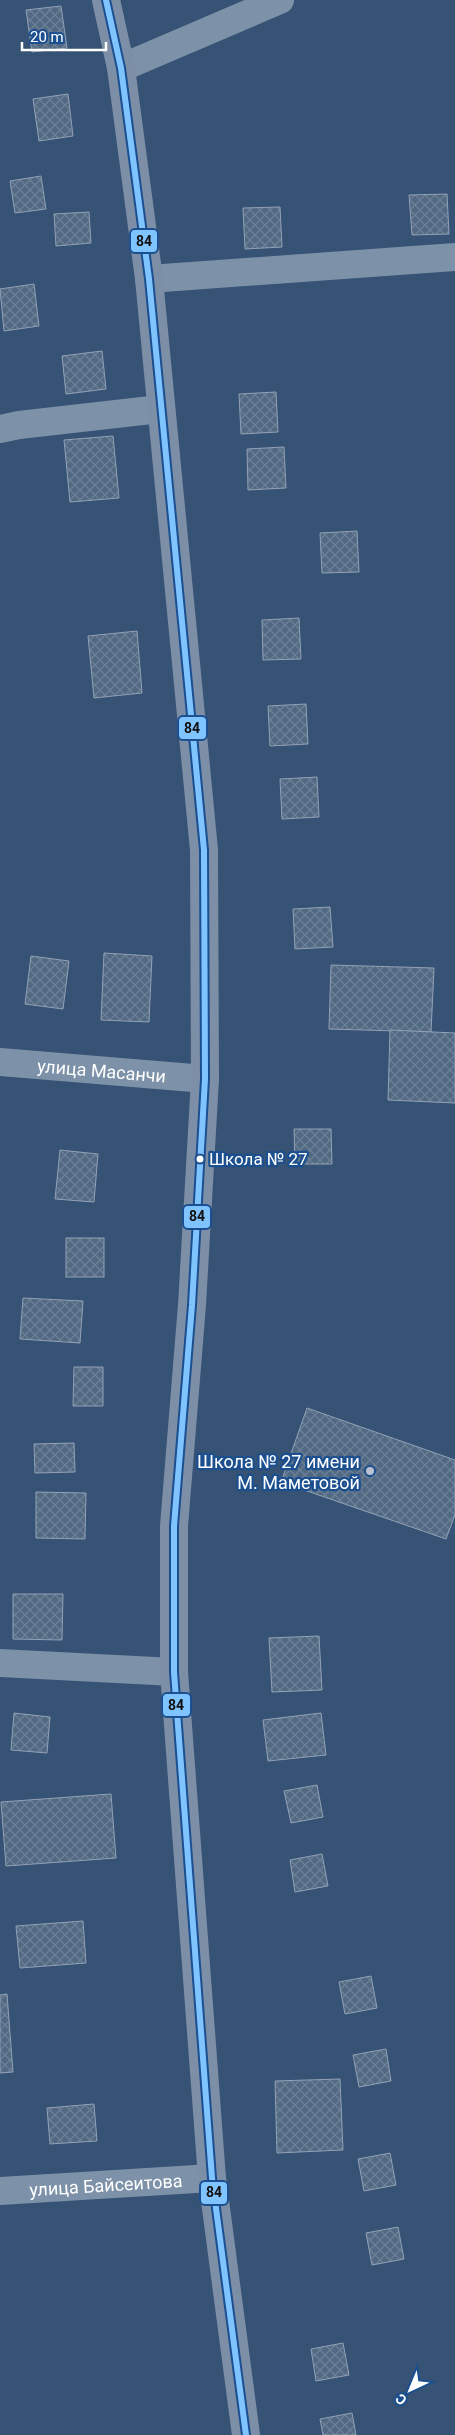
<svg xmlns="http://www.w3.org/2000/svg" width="455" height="2435" font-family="Roboto,sans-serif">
<defs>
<pattern id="building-cross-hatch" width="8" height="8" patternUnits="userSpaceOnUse" patternTransform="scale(1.25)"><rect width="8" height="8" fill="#526984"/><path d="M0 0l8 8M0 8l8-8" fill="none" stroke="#6c8096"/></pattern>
</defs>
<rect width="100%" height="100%" fill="#365274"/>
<g fill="url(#building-cross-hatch)" stroke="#92a2b6">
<path d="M61,6l6,42 -35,4 -6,-42z"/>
<path d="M68,94l5,42 -34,5 -6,-42z"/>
<path d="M41,176l5,33 -31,4 -5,-32z"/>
<path d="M447,194l2,40 -37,1 -3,-40z"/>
<path d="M280,207l2,40 -37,2 -2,-41z"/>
<path d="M89,212l2,31 -35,3 -2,-32z"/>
<path d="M34,284l5,42 -35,5 -4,-42z"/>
<path d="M102,351l4,38 -40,5 -4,-38z"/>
<path d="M276,392l2,40 -37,2 -2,-40z"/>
<path d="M113,436l6,62 -49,4 -6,-62z"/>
<path d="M284,447l2,41 -38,2 -1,-41z"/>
<path d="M357,531l2,41 -37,1 -2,-40z"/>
<path d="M299,618l2,41 -38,1 -1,-40z"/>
<path d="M137,631l5,62 -48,5 -6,-62z"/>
<path d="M306,704l2,40 -38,2 -2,-40z"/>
<path d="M317,777l2,40 -37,2 -2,-40z"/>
<path d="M330,907l3,40 -38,2 -2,-40z"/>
<path d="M104,953l48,3 -3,66 -48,-2z"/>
<path d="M31,956l38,5 -6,48 -38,-5z"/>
<path d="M331,965l103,3 -3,64 -102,-3z"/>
<path d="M390,1030l65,3v70l-67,-3z"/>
<path d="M294,1129h37l1,35h-37z"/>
<path d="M60,1150l38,4 -4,48 -39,-3z"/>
<rect x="66" y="1238" width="38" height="39"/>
<path d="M23,1298l60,3 -3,42 -60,-4z"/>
<path d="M74,1367h29v39h-30z"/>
<path d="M307,1408l148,52v55l-9,24 -165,-57z"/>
<path d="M74,1443l1,29 -40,1 -1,-29z"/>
<path d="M36,1492l50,1 -1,46 -49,-1z"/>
<path d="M13,1594h50l-1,46 -49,-1z"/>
<path d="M319,1636l3,54 -50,2 -3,-54z"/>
<path d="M14,1713l36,4 -3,36 -36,-3z"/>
<path d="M321,1713l5,42 -58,6 -5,-41z"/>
<path d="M317,1785l6,32 -32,6 -7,-32z"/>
<path d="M111,1794l5,64 -110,8 -5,-64z"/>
<path d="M322,1854l6,32 -33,6 -5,-32z"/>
<path d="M83,1921l3,42 -66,5 -4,-42z"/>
<path d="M371,1976l6,32 -32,6 -6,-32z"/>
<path d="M7,1994l6,78 -13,1v-78z"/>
<path d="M386,2049l5,32 -32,6 -6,-32z"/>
<path d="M340,2079l3,71 -66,3 -2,-72z"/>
<path d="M94,2104l3,37 -47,3 -3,-36z"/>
<path d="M390,2153l6,32 -32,6 -6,-32z"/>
<path d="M398,2227l6,32 -32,6 -6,-32z"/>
<path d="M343,2343l6,32 -33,6 -5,-32z"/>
<path d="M352,2413l4,22h-33l-3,-16z"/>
</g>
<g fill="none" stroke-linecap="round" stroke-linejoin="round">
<g stroke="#7d92a8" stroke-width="28">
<path d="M121,68l159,-68"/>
<path d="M149,279l306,-22"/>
<path d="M0,429l19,-4 141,-16"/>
<path id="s1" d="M0,1062l205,17"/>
<path d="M0,1663l174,9"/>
<path id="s2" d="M0,2191l212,-13"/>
</g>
<path stroke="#7d8ea7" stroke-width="28" d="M106,0l15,68 28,211 55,571 1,229 -13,226 -18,221v146l38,506 34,257"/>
<defs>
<path id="bus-1" d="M106,0l15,68 28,211 55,571 1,229 -13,226 -18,221v146l38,506 34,257"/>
</defs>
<use href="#bus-1" stroke="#1b4f8f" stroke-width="10"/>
<use href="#bus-1" stroke="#80c4ff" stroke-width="6"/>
</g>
<circle fill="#fff" stroke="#1b4f8f" stroke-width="2" cx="200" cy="1159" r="4.5"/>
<circle fill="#b9c2ce" stroke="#1b4f8f" stroke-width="2" cx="370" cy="1471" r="5"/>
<g text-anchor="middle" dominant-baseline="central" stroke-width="4.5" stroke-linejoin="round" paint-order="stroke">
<g font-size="17" fill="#fff" stroke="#1b4f8f" text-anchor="start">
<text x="209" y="1159">Школа № 27</text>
</g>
<g font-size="18" fill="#fff" stroke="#1b4f8f">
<text stroke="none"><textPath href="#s1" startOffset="102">улица Масанчи</textPath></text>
<text stroke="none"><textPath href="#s2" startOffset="106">улица Байсеитова</textPath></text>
</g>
<g font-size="18" fill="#fff" stroke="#1b4f8f" text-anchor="end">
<text x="360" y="1461">Школа № 27 имени<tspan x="360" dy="21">М. Маметовой</tspan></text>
</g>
</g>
<g stroke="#1b4f8f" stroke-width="2">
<rect x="130" y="229" width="28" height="24" rx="5" fill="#80c4ff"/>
<rect x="178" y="716" width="29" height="24" rx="5" fill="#80c4ff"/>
<rect x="183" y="1205" width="28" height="24" rx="5" fill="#80c4ff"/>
<rect x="162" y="1693" width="29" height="24" rx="5" fill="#80c4ff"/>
<rect x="200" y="2181" width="28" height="24" rx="5" fill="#80c4ff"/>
</g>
<g font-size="14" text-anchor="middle" font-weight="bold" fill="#111">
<text x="144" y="246">84</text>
<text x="192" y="733">84</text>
<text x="197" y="1221">84</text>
<text x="176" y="1710">84</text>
<text x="214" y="2197">84</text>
</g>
<g transform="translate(410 2390) rotate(224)" stroke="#1b4f8f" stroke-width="4" paint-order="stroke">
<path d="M0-4L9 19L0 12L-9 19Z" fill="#ffffff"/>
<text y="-8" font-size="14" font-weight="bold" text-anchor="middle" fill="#ffffff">С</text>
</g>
<path d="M22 42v8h84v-8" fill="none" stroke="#ffffff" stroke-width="2.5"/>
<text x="30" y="42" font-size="15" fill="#ffffff" stroke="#1b4f8f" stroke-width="4" paint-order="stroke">20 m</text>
</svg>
